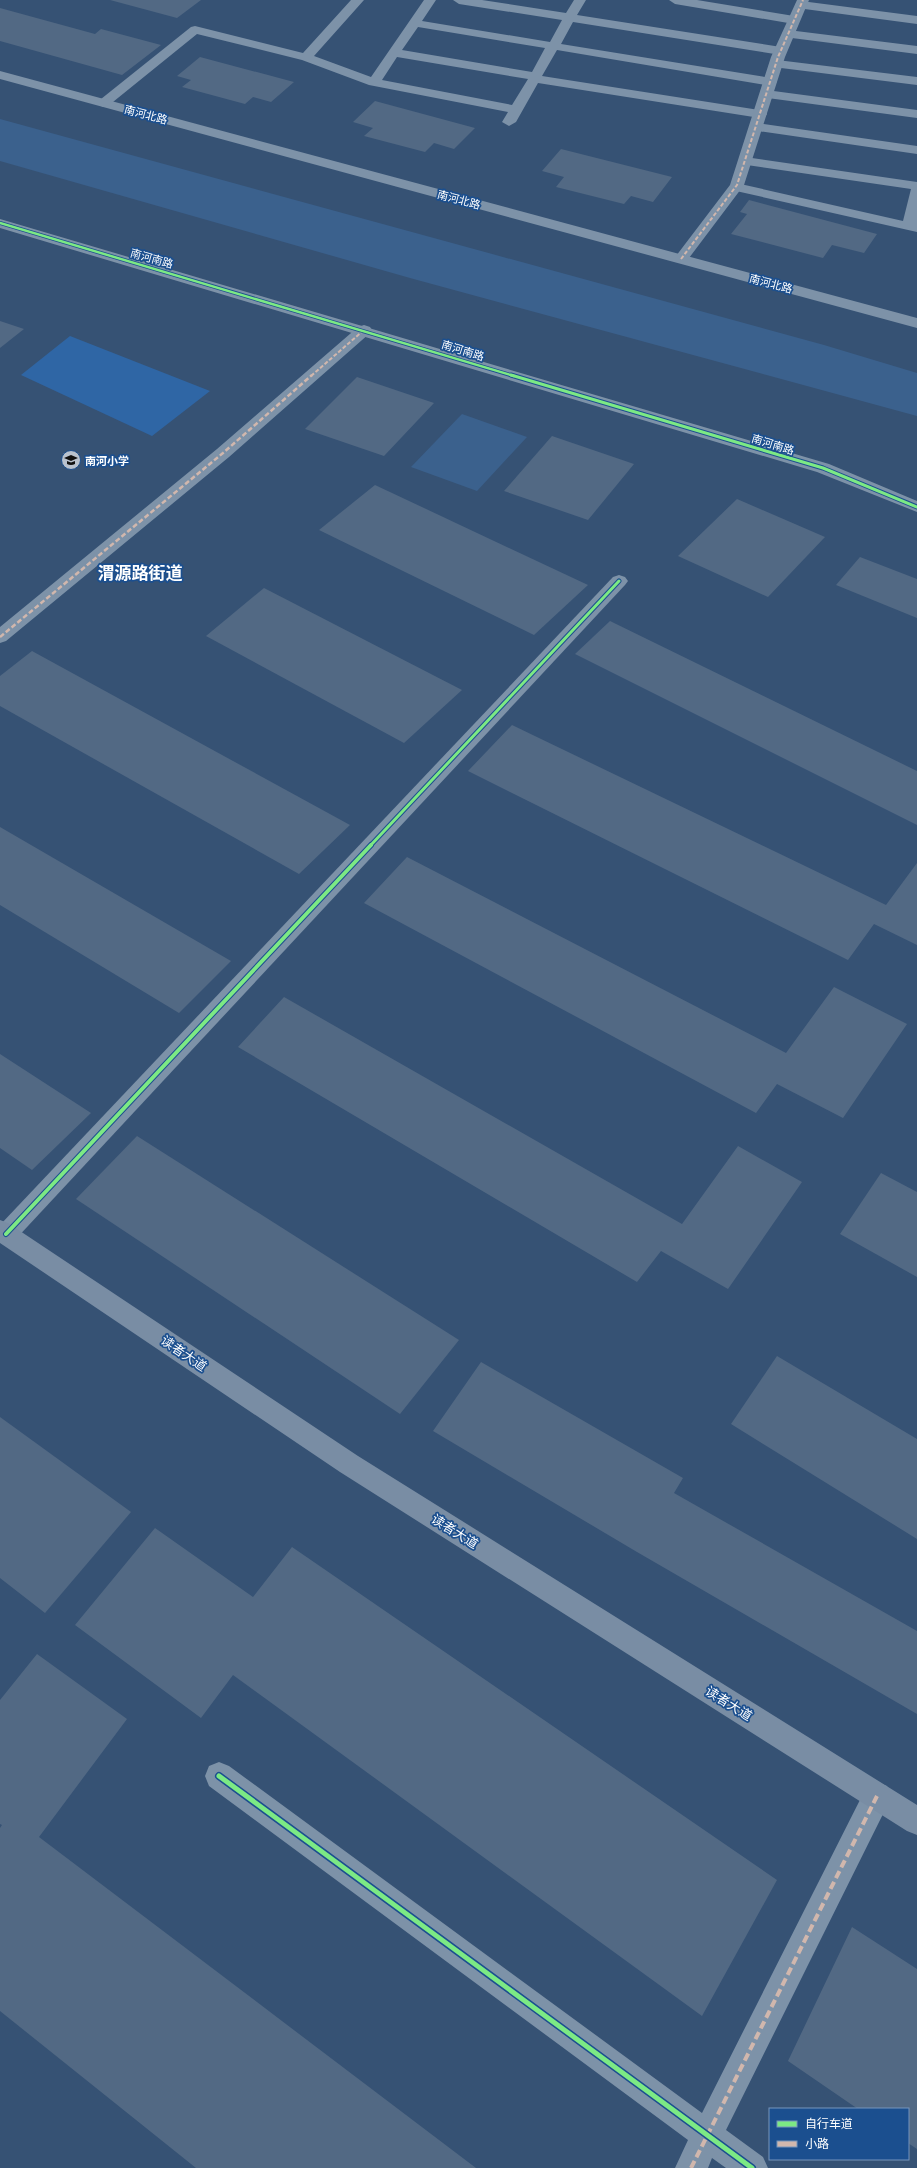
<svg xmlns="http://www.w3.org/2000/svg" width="917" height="2168" font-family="'Exo 2','Noto Sans SC',sans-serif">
<rect width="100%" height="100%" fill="#365274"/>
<path fill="#2f66a5" d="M70,336l140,55 -58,45 -131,-61z"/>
<g fill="#3b618d">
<path d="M0,119l824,226 93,28v43l-507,-138 -410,-117z"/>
<path d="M462,414l65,23 -50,54 -66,-24z"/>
</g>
<g fill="#526984">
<path d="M110,0h91l-24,18z"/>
<path d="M0,8l95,26 6,-5 60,16 -39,30 -122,-34z"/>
<path d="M200,57l94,25 -23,20 -18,-5 -8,7 -63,-17 9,-7 -14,-4z"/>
<path d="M375,101l100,27 -21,21 -20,-6 -9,9 -61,-16 9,-8 -20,-6z"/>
<path d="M561,149l111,28 -19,25 -22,-6 -7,8 -68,-17 8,-10 -22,-6z"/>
<path d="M749,200l128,34 -13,19 -32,-8 -9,13 -92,-24 16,-20 -7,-2z"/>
<path d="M0,321l24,8 -24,19z"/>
<path d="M357,377l77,26 -50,53 -79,-27z"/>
<path d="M552,436l82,28 -46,56 -84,-29z"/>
<path d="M375,485l213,100 -54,50 -215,-105z"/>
<path d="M737,499l88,38 -57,60 -90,-41z"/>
<path d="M860,557l57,22v39l-81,-33z"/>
<path d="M264,588l198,102 -58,53 -198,-107z"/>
<path d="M610,621l307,150v54l-342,-171z"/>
<path d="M32,651l318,174 -51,49 -299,-168v-30z"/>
<path d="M512,725l374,180 31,-42v82l-43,-21 -26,36 -380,-189z"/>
<path d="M0,827l231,134 -52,52 -179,-108z"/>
<path d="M407,857l379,196 48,-66 73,37 -64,94 -66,-34 -21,29 -392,-210z"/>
<path d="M284,997l398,227 56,-78 64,36 -74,107 -67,-38 -24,31 -399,-235z"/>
<path d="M0,1054l91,59 -59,57 -32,-22z"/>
<path d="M137,1136l322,204 -59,74 -324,-215z"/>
<path d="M881,1173l36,19v85l-77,-43z"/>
<path d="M777,1356l140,83v100l-186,-115z"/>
<path d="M481,1362l202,116 -9,15 243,138v83l-280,-162 -204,-121z"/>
<path d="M0,1417l131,95 -86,101 -45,-35z"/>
<path d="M155,1528l98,69 39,-50 485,333 -75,136 -469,-341 -32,43 -126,-93z"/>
<path d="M37,1654l90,65 -88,118 437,331h-280l-196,-157v-183l2,-3 -2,-1v-124z"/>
<path d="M852,1927l65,42v180l-9,-6v-34h-50l-70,-48z"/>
</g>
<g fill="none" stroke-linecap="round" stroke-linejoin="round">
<g fill="#7d92a8" fill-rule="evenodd">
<path d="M351,0h13l-50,56 57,21 53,-77h12l-14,21 128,21 12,-22 -103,-16 -6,-4h29l84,13 8,-13h12l-9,15 204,32 6,4 -6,4 -208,-33 -12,22 210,34 6,4 -6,4 -214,-36 -15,26 223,35 2,3 -2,3 -5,1 -222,-35 -22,39 -7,4 -7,-4 6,-10 -139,-27 -67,-25 -105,-26 -89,72 -5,1 -7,-4 95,-76 4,-1 108,27zM418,27l127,21 -13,24 -130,-22zM397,57l131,22 -16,26 -130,-25z"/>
<path d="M669,0h28l97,16 6,4 -6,4 -119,-20z"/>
<path d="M801,1l116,15v8l-120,-16 -2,-3 2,-3z"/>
<path d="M788,30l129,16v8l-133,-17 -2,-3 2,-3z"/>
<path d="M777,60l140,17v8l-144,-18 -2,-3 2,-3z"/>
<path d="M766,90l151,20v8l-156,-21 -1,-3z"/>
<path d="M756,123l161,23v8l-166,-24 -2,-3 2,-3z"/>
<path d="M745,157l172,25v50l-181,-41 -7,-4 7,-4 167,38 8,-32 -171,-25 -2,-3 2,-3z"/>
</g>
<g fill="#7d92a8" fill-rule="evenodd">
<path d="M797,0h12l-24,57 -41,128 -58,77h-10l-2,-3 2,-3 54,-71 41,-128z"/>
<path d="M364,325l6,2 2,3 -2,3 -141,124 -223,184 -6,2v-16l217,-178 141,-122z"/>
<path d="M619,575l6,2 3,4 -3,4 -611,656 -8,3 -6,-2v-17l613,-648z"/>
<path d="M219,1762l10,4 473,347 165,-327 10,-4 10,4 4,10 -4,10 -161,324 37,27 5,11h-42l-14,-10 -4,10h-33l13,-28 -479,-354 -4,-10 4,-10z"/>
</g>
<g fill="#7d92a8" fill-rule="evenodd">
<path d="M0,71l917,247v10l-917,-249z"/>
<path d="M0,219l829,245 88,37v11l-100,-40 -817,-244z"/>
</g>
<path fill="#798da4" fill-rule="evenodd" d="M0,1220l8,3 350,233 559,349v30l-10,-4 -567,-359 -340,-229z"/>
<g stroke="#d1b7ad" stroke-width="2" stroke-dasharray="4 2" stroke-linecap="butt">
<path d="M681,259l56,-74 41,-128 25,-57"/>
<path d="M311,376l53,-46"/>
</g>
<path stroke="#d1b7ad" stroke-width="2.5" stroke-dasharray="5 2.5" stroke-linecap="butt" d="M0,637l223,-184 89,-78"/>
<path stroke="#d1b7ad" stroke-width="4" stroke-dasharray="8 4" stroke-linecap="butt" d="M691,2168l186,-372"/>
<defs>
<path id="cycleway-far3" d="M0,223l514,153"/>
<g id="cycleway-far2">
<path d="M511,375l312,93 94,39"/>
<path d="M370,846l249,-265"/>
</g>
<path id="cycleway-far1" d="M6,1234l365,-389"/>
<path id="cycleway" d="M219,1776l533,392"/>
</defs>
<use href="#cycleway-far3" stroke="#1b4f8f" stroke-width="4"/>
<use href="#cycleway-far2" stroke="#1b4f8f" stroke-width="5"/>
<use href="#cycleway-far1" stroke="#1b4f8f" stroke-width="6"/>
<use href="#cycleway" stroke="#1b4f8f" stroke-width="8"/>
<use href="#cycleway-far3" stroke="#7ce984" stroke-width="2.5"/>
<use href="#cycleway-far2" stroke="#7ce984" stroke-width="3"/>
<use href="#cycleway-far1" stroke="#7ce984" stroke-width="4"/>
<use href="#cycleway" stroke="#7ce984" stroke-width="5"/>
</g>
<defs>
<symbol id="school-disc" viewBox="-11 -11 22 22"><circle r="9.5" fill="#b9c2ce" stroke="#1b4f8f"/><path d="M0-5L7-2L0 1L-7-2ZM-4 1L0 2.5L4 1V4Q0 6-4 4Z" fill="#111"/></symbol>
</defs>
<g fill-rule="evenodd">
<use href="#school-disc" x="60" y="449" width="22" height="22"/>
</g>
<g text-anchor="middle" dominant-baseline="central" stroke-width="3.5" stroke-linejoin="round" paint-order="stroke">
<g font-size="11" fill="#fff" stroke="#1b4f8f">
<text transform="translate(146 114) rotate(15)">南河北路</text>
<text transform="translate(459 199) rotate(15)">南河北路</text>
<text transform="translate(152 258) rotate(16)">南河南路</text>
<text transform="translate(771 283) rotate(15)">南河北路</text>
<text transform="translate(463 350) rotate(17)">南河南路</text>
<text transform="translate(773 444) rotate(17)">南河南路</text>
</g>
<g font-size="11" font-weight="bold" fill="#fff" stroke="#1b4f8f" text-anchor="start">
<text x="85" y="460">南河小学</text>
</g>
<g font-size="13" fill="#fff" stroke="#1b4f8f">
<text transform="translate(184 1353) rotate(34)">读者大道</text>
<text transform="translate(455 1531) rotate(32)">读者大道</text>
<text transform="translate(729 1703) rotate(32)">读者大道</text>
</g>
<g font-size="17" font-weight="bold" fill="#fff" stroke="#1b4f8f">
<text x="140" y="572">渭源路街道</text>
</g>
</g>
<rect x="769" y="2108" width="140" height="52" fill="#1b4f8f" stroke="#7695bc"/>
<rect x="777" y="2121" width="20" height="6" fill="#7ce984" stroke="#7695bc"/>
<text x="805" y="2128" font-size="12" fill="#ffffff">自行车道</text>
<rect x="777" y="2141" width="20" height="6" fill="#d1b7ad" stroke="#7695bc"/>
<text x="805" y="2148" font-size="12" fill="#ffffff">小路</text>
</svg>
